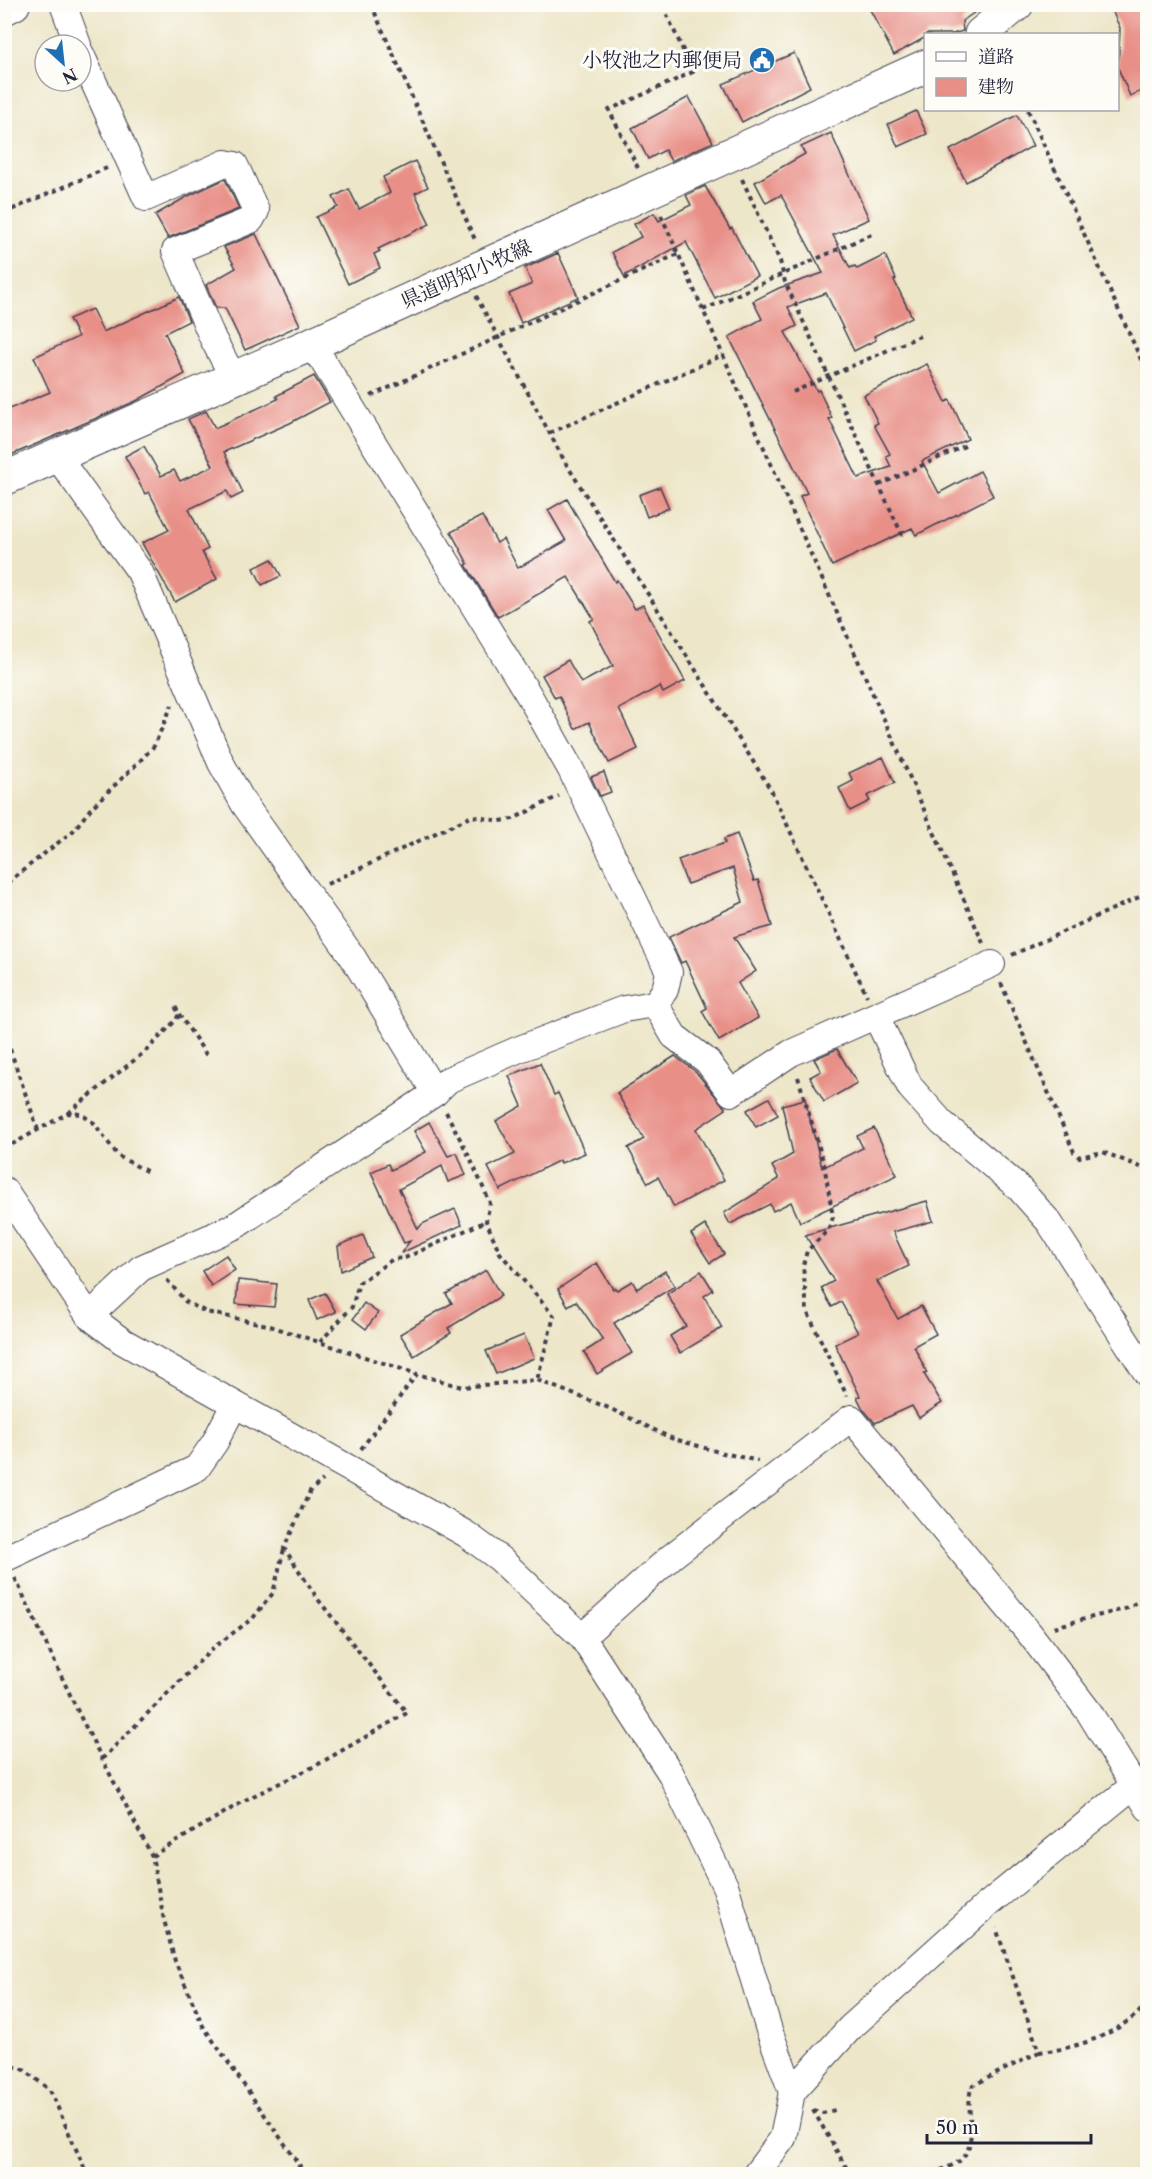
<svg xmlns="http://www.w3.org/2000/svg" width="1152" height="2179" font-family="'Libre Caslon Text','Noto Serif JP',serif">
<rect width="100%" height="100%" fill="#fdfcf7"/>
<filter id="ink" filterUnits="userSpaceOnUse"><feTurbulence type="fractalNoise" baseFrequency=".0167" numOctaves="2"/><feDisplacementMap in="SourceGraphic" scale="12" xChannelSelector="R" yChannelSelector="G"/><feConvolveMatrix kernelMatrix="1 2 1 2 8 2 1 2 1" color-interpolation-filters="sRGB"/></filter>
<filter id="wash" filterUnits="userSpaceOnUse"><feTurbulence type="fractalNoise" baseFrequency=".008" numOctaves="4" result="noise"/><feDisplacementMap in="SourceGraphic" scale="24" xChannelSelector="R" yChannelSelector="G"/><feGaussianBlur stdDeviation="1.35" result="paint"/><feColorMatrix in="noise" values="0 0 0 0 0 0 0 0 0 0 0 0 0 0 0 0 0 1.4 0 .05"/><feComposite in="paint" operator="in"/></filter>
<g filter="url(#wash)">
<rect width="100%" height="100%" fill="#ede6c9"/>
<g id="blocks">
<g fill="#e89088">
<path d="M867,4h120l-25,17 1,10 -10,3h-27v3l-32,18z"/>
<path d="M1109,4h39v84l-18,8 -12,-28 2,-40z"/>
<path d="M794,53l16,34 -68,35 -19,-38z"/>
<path d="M689,97l24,45 -42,19 -6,-11 -17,9 -16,-31z"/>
<path d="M916,111l11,23 -29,13 -10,-23z"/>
<path d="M1017,115l16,31 -67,36 -16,-32z"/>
<path d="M831,133l38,86 -36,16 17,33 5,-2 2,3 28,-14 11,24 -2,1 18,37 -38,19 2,4 -22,11 -28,-58 -38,14 9,19 -12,6 32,59 2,-1 13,28 -3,1 29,59 33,-11 -5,-11 4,-2 -16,-29 4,-2 -14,-28 63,-31 19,38 4,-2 18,39 -46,22 17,32 41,-22 13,25 -77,39 -4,-7 -80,38 -32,-70 7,-3 -78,-156 33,-18 -9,-18 26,-13 44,-15 -42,-78 -15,8 -11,-21 50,-28 -4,-7z"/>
<path d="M415,161l13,26 -13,6 15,31 -52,25 2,2 -6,3 6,14 -32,16 -32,-67 22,-10 -5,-10 16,-8 10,20 31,-16 -7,-16z"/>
<path d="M225,179l14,30 -71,29 -13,-23 33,-19z"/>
<path d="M705,186l25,43 2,-1 25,48 -42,22 -29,-56 -62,34 -12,-24 29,-15 -7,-13 20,-11 5,8 32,-16 -5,-10z"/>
<path d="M256,234l44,91 -55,25 -20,-42h-9l-10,-23 30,-17 -12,-21z"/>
<path d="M558,253l20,44 -57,26 -12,-29 23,-10 -7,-16z"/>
<path d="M179,297l10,24 -24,12 20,41 -49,27 -132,57v-47l46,-19 -16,-35 44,-20 -9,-18 23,-10 11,23z"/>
<path d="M314,376l16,26 -40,21 -66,29 19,41 -12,6 -4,-8 -38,18 19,40 -6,3 15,27 -42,23 -33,-59 27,-13 -20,-38 -4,2 -20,-38 19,-10 17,30 13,-6 6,11 33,-15 -25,-47 18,-8 9,17 63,-29 -2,-3z"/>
<path d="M660,487l9,21 -22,9 -8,-22z"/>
<path d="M567,499l48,83 2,-2 18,29 8,-4 42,76 -22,12 -3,-7 -41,23 19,40 -29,14 -20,-41 -14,7 -16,-33 -4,2 -13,-23 26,-15 13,23 32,-17 -23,-45 4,-2 -26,-42 -70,40 -32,-52 2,-1 -17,-32 31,-16 15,27 6,-4 15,29 48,-27 -18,-31z"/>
<path d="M272,559l9,17 -19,9 -8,-17z"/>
<path d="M883,757l12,26 -28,13 3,5 -20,10 -11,-23 14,-7 -4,-8z"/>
<path d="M604,772l7,20 -11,4 -9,-19z"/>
<path d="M737,834l17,47 4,-1 14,46 -38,11 22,34 -18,12 20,35 -39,23 -17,-30 5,-3 -22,-47 -4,2 -12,-26 74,-35 -10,-34 -46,16 -9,-24 47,-17 -1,-4z"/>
<path d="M837,1049l20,34 -33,19 -14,-25 11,-6 -7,-12z"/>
<path d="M675,1056l21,16 30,37 -30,20 28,51 -50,27 -16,-30 -10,6 -20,-35 16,-9 -27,-46z"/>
<path d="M540,1063l14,32 4,-2 27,60 -24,10 -1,-3 -60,30 -12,-23 27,-13 -19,-33 26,-15 -13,-30z"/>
<path d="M769,1098l9,17 -22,12 -9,-17z"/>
<path d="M805,1099l17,69 41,-20 -6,-12 17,-8 23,47 -97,47 -9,-20 -18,9 -3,-7 -40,20 -6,-11 55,-34 -7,-13 21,-12 -11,-49z"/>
<path d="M429,1122l19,34 9,-3 9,22 -18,7 -6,-16 -43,23 19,40 4,-5 33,-15 7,16 -61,28 9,-12 -6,2 -33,-71 17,-8 3,6 35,-18 -12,-21z"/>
<path d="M927,1201l6,20 -40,11 16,34 -32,15 21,38 23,-13 15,28 -22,12 13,27 -3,1 18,29 -23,15 -7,-12 -37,17 -12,-14 -6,-12 3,-1 -25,-52 23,-11 -17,-31 -9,5 -11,-19 13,-7 -29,-46z"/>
<path d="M705,1225l19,29 -14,9 -19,-29z"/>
<path d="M363,1235l9,22 -31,14 -3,-25z"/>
<path d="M226,1255l9,15 -24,16 -9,-15z"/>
<path d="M597,1263l16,26 2,-1 2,2 15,-9 5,8 28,-18 10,15 -61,37 18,30 -35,21 -13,-22 19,-12 -27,-39 -8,5 -10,-17z"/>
<path d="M486,1270l15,26 -53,32 3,5 -37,23 -14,-22 52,-31 -6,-9z"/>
<path d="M701,1271l12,19 -9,6 18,32 -42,25 -10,-17 16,-10 -19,-32z"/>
<path d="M238,1280l39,4 -3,23 -38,-3z"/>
<path d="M325,1293l11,19 -19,8 -8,-20z"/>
<path d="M364,1303l14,10 -12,16 -13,-10z"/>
<path d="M524,1335l10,23 -38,16 -10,-23z"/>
</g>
</g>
</g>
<g filter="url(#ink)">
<use href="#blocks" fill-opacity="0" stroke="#403f50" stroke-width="1.5"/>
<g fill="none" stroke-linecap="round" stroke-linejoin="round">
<defs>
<g id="minor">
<path d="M63,4l15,41"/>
<path d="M81,54l65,144 79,-35 10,2 21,46 -5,9 -76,31 38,88 20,38"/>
<path d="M56,455l84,117 81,191 23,41 108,152 83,137"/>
<path d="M655,1004l19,32 33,25 24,32 60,-40 201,-89"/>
<path d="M876,1016l34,71 32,36 76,64 31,35 99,153"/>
<path d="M4,1190l85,126 33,25 344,193 34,25 82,78 89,137 55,114 43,142 23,62"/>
<path d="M89,1316l52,-48 94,-42 200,-133 13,-13 69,-30 107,-41 31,-5 10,-14 4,-18 -98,-202 -41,-73 -209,-339 -14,-12"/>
<path d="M4,1559l193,-91 18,-26 19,-37"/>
<path d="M582,1637l89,-80 180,-139 179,216 59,78 59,96"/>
<path d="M756,2174l27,-36 9,-46 58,-64 138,-124 145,-118"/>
</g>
<path id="tertiary" d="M4,9l10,-5"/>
<g id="secondary">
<path d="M981,34l36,-30"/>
<path d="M4,479l303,-133 619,-280"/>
</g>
</defs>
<use href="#minor" stroke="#403f50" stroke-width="28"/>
<use href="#tertiary" stroke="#403f50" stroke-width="34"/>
<use href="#secondary" stroke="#403f50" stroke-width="35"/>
<g stroke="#403f50" stroke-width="4" stroke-dasharray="4.5 4.5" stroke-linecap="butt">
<path d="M371,4l105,238"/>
<path d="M1028,110l120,265"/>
<path d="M638,168l-29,-58 84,-38 -31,-68"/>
<path d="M742,179l38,82 5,21 119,257"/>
<path d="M4,213l103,-45"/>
<path d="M661,215l322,728"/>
<path d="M476,296l89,166 206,328 96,206"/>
<path d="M703,310l171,-77"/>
<path d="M793,392l127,-56"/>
<path d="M371,396l307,-142"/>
<path d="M550,433l173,-78"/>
<path d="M879,485l90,-41"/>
<path d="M327,884l145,-68 28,5 13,-2 46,-23"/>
<path d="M4,891l3,-8 66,-52 19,-24 46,-44 16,-17 18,-41"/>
<path d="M1012,955l136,-62"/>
<path d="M1001,983l73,169 5,5 24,-5 45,18"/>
<path d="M179,1014l28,42"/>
<path d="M4,1032l34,98"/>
<path d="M798,1077l26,87 9,53 -5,13 -21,21 -4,14 4,46 40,85"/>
<path d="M446,1112l25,48 19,43 -4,18 14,32 54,63 -17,64"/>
<path d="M68,1113l79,-63 29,-30 3,-6 -5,-10"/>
<path d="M4,1149l64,-36 13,1 13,9 24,33 30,16"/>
<path d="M167,1280l19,22 20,10 61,13 150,49"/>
<path d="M320,1342l32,-35 7,-24 34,-24 12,-1 81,-37"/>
<path d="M361,1449l56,-75 45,13 75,-7 72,28 62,30 48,14 39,9"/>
<path d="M15,1578l67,142 70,136 12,64 11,41 28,65 97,140 -21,8"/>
<path d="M1054,1627l74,-19 20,-13"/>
<path d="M102,1759l111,-111 40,-30 20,-25 11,-44"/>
<path d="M152,1856l97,-58 66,-32 92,-53 -90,-115 -33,-50 26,-57 13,-11"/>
<path d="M1039,2052c38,-3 83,-19 109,-49"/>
<path d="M4,2064l19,5 27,21 37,84"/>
<path d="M813,2110l37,64"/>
<path d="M813,2110l10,3 12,-3"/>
<path d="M932,2174c8,-4 18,-7 26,-12 24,-18 5,-53 14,-76l67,-34 -43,-124"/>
</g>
<use href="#minor" stroke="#fff" stroke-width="26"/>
<use href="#tertiary" stroke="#fff" stroke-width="32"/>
<use href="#secondary" stroke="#fff" stroke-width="33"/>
</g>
</g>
<defs>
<symbol id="civic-disc" viewBox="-11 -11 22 22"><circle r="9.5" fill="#1f6fb2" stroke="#fdfcf7"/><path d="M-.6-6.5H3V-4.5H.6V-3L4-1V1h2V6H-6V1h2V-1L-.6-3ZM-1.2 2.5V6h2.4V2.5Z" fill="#fff"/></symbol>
</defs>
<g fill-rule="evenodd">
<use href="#civic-disc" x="747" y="45" width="30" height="30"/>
</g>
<g text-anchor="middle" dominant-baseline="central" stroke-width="6" stroke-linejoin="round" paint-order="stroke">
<g font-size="20" fill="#22223b" stroke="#fdfcf7" text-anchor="end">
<text x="742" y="60">小牧池之内郵便局</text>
</g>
<g font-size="20" fill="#22223b" stroke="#fdfcf7">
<text transform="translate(466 274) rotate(-24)">県道明知小牧線</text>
</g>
</g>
<rect width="1152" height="2179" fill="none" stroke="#fdfcf7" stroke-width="24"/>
<rect x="924" y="33" width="195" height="78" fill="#fdfcf7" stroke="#a5a5ac" stroke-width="1.5"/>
<rect x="936" y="52" width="30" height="9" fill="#ffffff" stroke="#a5a5ac" stroke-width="1.5"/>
<text x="978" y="63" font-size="18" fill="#22223b">道路</text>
<rect x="936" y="78" width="30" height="18" fill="#e89088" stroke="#a5a5ac" stroke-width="1.5"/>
<text x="978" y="93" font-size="18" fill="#22223b">建物</text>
<g transform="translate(63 63) rotate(153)"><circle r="28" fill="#fdfcf7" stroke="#a5a5ac" stroke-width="1.5"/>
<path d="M0-4.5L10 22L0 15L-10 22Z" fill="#1f6fb2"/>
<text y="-9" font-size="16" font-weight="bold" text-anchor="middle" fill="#22223b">N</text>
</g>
<path d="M927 2134v9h164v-9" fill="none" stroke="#22223b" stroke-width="3"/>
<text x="936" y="2134" font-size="18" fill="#22223b" stroke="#fdfcf7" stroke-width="4.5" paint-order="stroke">50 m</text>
</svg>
